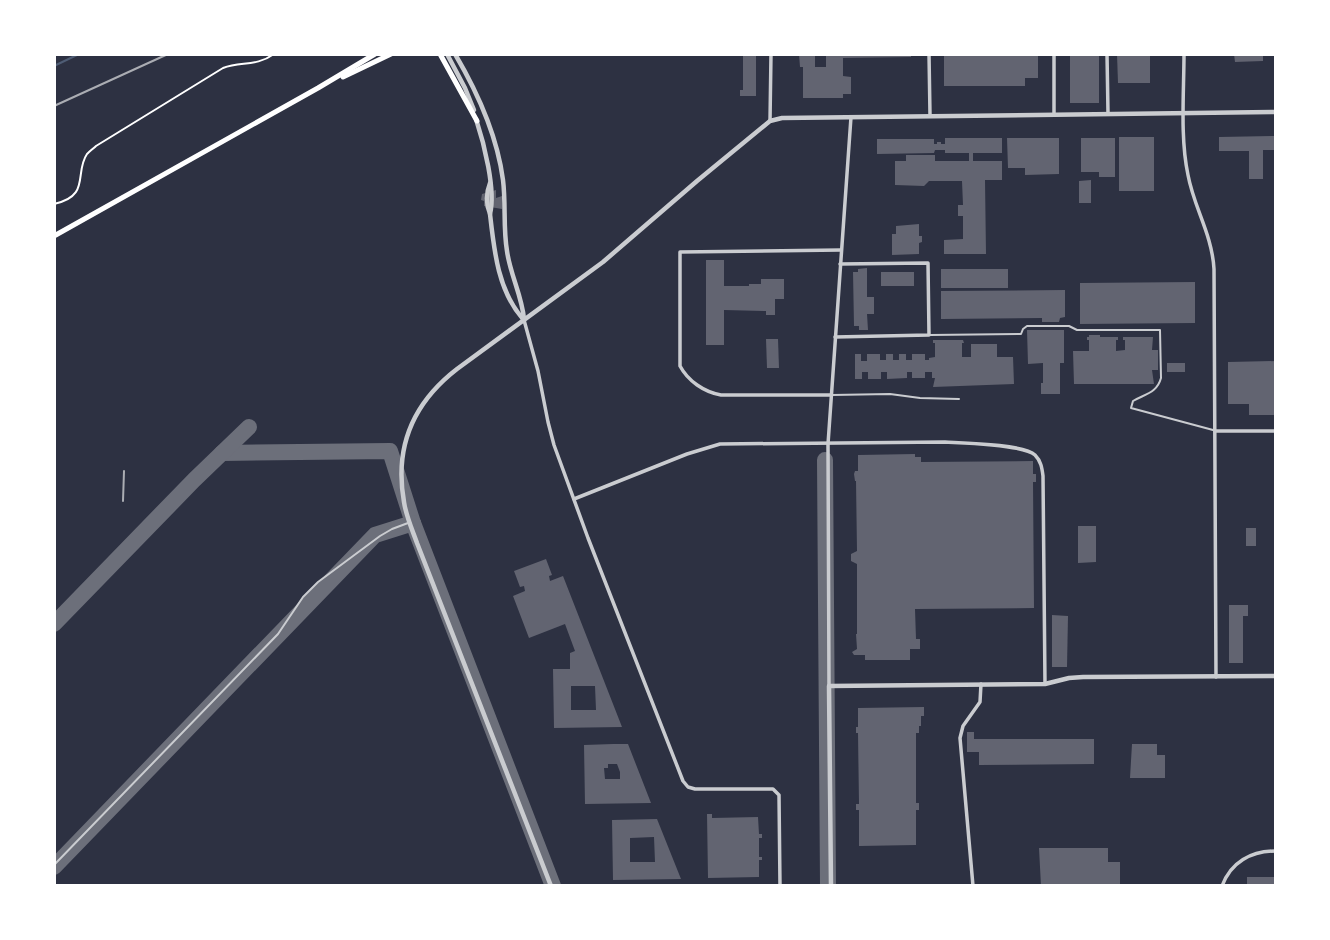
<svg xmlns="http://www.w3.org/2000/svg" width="1330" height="940" font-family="'PT Sans Narrow',sans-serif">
<rect width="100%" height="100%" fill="#2d3142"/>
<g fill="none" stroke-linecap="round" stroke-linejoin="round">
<path stroke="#4f5d75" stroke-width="2" d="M54,66l25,-12"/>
<g stroke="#6c6f7a" stroke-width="16">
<path d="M222,453l168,-2 23,72 140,363"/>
<path d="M825,460l3,426"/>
<path d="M54,624l140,-144 55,-53"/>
<path d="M54,867l321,-332 38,-12"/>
</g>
</g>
<g fill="#626471" fill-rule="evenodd">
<path d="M743,54h13v42h-16v-6h3z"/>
<path d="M799,54h16v13h11v-13h85v3l-68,1v18l8,1v17h-8v4h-40v-31h-3z"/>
<path d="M944,54h94v24h-13v8h-81z"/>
<rect x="1070" y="54" width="29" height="49"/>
<path d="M1117,54h33v29h-32z"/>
<path d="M1234,54h29v7l-28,1z"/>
<path d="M1276,136v14h-13v29h-14v-28h-30v-14z"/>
<rect x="1119" y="137" width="35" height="54"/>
<path d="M945,138h57v15h-29v8h29v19h-17l1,74h-42v-14l19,-1v-23h-5v-11h5l-1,-24h-33l-5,5 -29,-1v-24h11v-6h29v6h34v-8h-24v-3h-10l-1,3 -57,1v-15h57v5h3v-2h4v2h4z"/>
<path d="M1007,138h52v36l-34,1v-7h-17z"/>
<path d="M1081,138h34v39h-16v-5h-18z"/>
<path d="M1091,180v23h-12v-22z"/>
<path d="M496,190v8l6,-2v13l-18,-3v-5l-3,-1 1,-6z"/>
<path d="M919,224v12h3v6l-3,1v11l-27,1v-21h4v-8z"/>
<path d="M706,260h18v26h25v-2h12v-5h23v20h-9v16h-9v-4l-42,-1v35h-18z"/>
<path d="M867,268v29h7v17h-7l1,16h-9v-4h-5l-1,-54h5v-3z"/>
<rect x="941" y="269" width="67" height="19"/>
<rect x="881" y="272" width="33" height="14"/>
<path d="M1195,282v41l-115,1v-41z"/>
<path d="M1065,290v27l-5,1 -1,4h-17v-4l-101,1v-28z"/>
<path d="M1027,330h37v33h-4v31h-19v-11h2v-20l-15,1z"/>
<path d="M1089,335h11v2h18v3h-2v11l9,-1v-10h-2v-3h30l-1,13h6v20h-6l2,14h-80l-1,-33h16v-11h-2v-3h2z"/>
<path d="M766,339h12l1,29h-12z"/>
<path d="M933,340h30l1,3h-2v14h9v-13h26v13h16l1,27 -81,3 2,-9h-3v-6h-7v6h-13v-6h-5v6l-20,1v-7h-6v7h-13v-7h-6v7h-7v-25h6v7h6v-7h13v6h6v-6h7v6h6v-6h7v6h6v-6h13v6h4v-2l6,-1v-14h-2z"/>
<path d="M1276,361v54h-27v-11h-21v-42z"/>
<rect x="1167" y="363" width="18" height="9"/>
<path d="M915,454v3h6v5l112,-1v13h3v8h-3l1,126 -119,1 1,30h4v10h-10v11h-45v-5h-11l-2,-3 5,-3 -1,-15h1v-70l-6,-3v-7l6,-3 -1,-70h-1l-1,-7 1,-3h3v-16z"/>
<path d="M1078,526h18v36l-18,1z"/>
<rect x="1246" y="528" width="10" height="18"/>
<path d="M546,559l6,16 -3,1 1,5 13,-5 59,151 -68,1 -1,-59h17v-16l5,-2 -10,-27 -36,14 -16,-42 12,-5 -1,-5 -4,1 -6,-16zM571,686h24l1,24h-25z"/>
<path d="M1229,605h19v11h-5v47h-14z"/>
<path d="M1052,615l16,1 -1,51h-15z"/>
<path d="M924,707v9h-3v10h-2v7h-3v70h3v7h-3v35l-57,1v-36h-3v-6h3l-1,-71h-2v-6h2v-19z"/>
<path d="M967,732h7v7h120v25l-115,1v-13h-12z"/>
<path d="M613,744h15l23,59 -66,1 -1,-59zM608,764h9l3,8v7h-15l-1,-11h4z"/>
<path d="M1132,744h25v11h8v23h-35z"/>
<path d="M707,814h5v4l46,-1 1,17h3v4h-3v19h3v3h-3v17l-51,1z"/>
<path d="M657,819l24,60 -68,1 -1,-60zM654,837l1,25h-25v-24z"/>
<path d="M1039,848h69v14h12v24h-79z"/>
<rect x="1247" y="877" width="29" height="9"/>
</g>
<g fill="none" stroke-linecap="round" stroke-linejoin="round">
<path stroke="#fff" stroke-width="2" d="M54,204c37,-8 20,-31 33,-50 2,-2 8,-7 9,-8l127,-78c18,-7 33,-1 51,-14"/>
<g stroke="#caccd0" stroke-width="2">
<path d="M930,335l91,-1 2,-5 4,-3h42l8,4h83l1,48c-4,15 -16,16 -28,23l-2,7 82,22"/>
<path d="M832,395l58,-1 30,4 39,1"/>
<path d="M54,865l224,-231 25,-37 15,-15 62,-46 12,-7 16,-6"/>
</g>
<g stroke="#caccd0" stroke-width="3.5">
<path d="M929,54l1,61"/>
<path d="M1054,54v60"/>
<path d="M1107,54l1,59"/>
<path d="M1184,54c0,39 -4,83 4,121 6,33 24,59 26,94l2,408"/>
<path d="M770,121l1,-67"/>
<path d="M524,320l14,51 10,51 6,23 34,93 95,243 5,6 7,2h78l6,6 1,91"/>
<path d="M835,337l94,-2 -1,-72 -88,1"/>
<path d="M831,395h-110c-17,-3 -33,-14 -41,-29v-114l161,-2"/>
<path d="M1215,431h61"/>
<path d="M574,499l113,-45 33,-10 225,-2c18,1 78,2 90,13 6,6 7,13 8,21l2,208"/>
<path d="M829,686l-1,-242 23,-327"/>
<path d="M973,886l-13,-148 3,-12 17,-24 1,-18"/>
<path d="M1222,886c9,-24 29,-35 54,-35"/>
</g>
<g stroke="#caccd0" stroke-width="4.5">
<path d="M447,54l18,34 9,22"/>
<path d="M455,54c23,39 42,81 48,126 3,24 0,48 4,71 3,23 15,45 17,68"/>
<path d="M476,119c8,24 20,71 14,95"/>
<path d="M490,183c-4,10 -4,21 0,31 4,36 8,77 33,105"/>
<path d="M551,886l-134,-343c-5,-14 -11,-27 -13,-41 -10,-56 9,-99 53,-133l146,-107 94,-81 73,-60 12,-3 494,-6"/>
<path d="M831,886l-2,-200 216,-2 24,-6 14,-1 193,-1"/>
</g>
<g stroke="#fff" stroke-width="5">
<path d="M440,54l37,67"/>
<path d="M343,77l48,-23"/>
<path d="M54,236l264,-148 57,-34"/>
</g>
<g stroke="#abadb3" stroke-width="2">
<path d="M54,106l114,-52"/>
<path d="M123,501l1,-30"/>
</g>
</g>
<rect width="1330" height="940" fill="none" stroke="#ffffff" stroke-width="112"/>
</svg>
